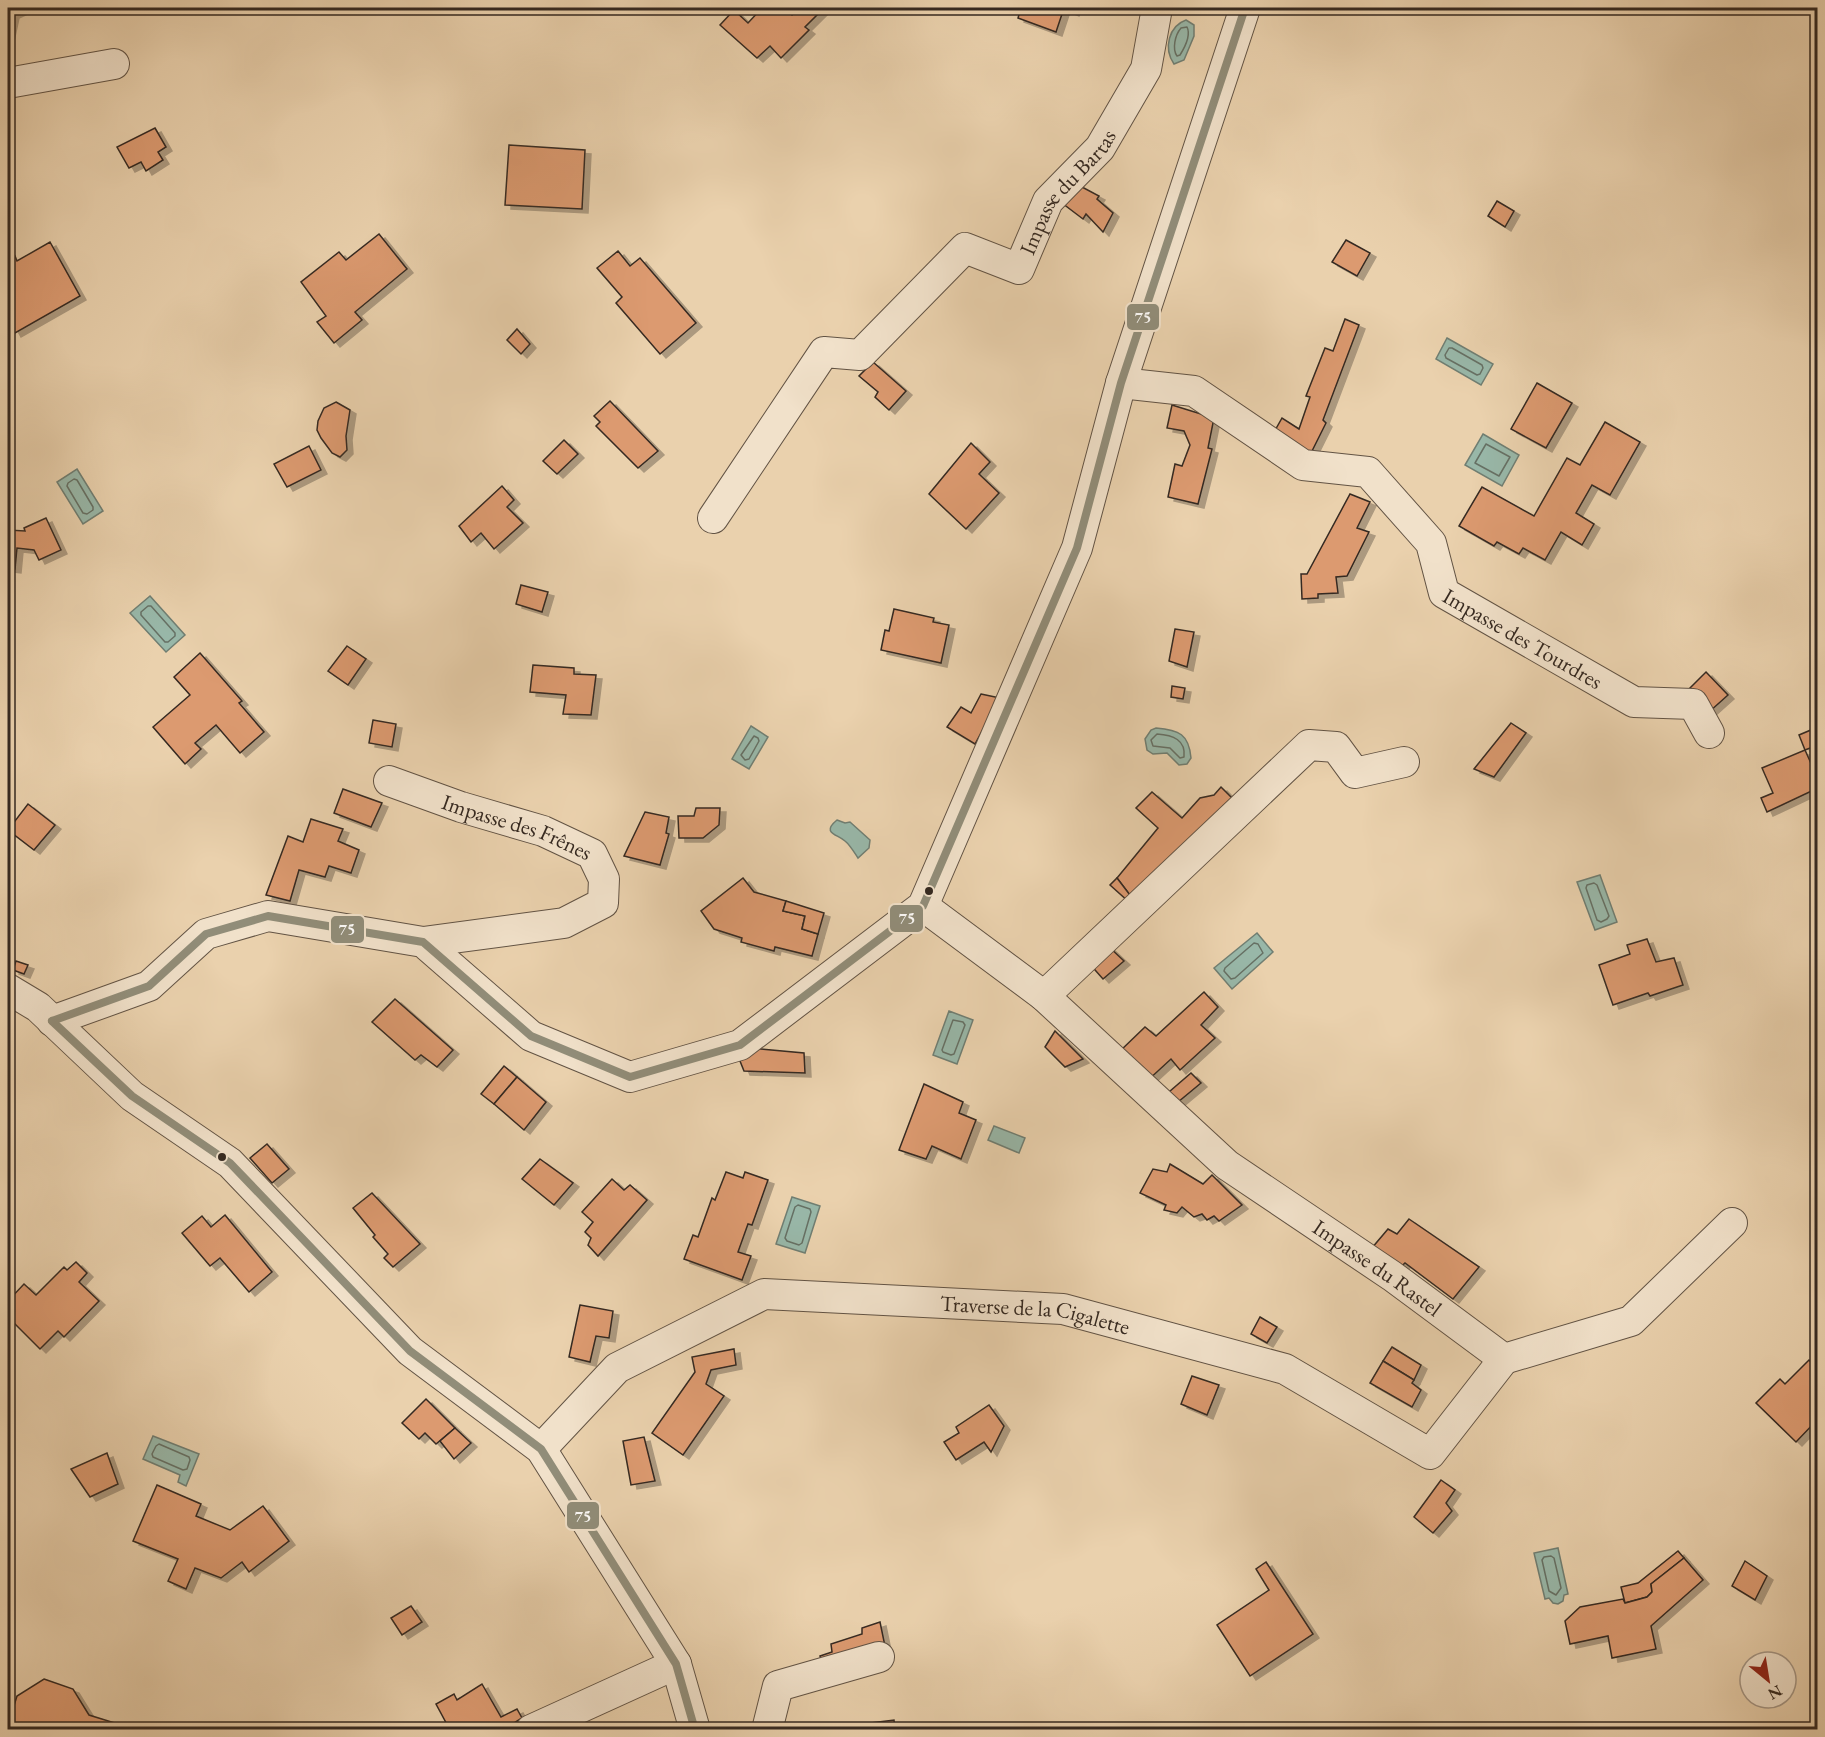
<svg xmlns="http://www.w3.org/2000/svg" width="1825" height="1737" font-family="'EB Garamond',serif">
<defs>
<filter id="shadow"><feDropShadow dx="6" dy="4" stdDeviation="0" flood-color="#0004"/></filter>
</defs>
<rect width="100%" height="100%" fill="#ead1ad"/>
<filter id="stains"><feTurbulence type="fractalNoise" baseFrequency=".00333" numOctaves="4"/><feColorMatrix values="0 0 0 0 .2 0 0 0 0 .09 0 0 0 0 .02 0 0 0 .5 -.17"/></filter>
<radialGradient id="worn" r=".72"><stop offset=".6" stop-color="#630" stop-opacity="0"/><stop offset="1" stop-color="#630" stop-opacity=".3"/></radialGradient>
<g fill="#98b7a8" stroke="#707e72" stroke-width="1.5">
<path d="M1186,20l8,5v11l-10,24 -10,4c-11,-16 -5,-38 12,-44z"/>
<path d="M1447,338l46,26 -12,21 -45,-26z"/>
<path d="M1483,434l36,21 -17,31 -37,-21z"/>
<path d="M77,469l26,42 -20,13 -26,-42z"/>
<path d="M150,596l35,39 -19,17 -36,-39z"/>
<path d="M751,726l17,11 -19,32 -17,-10z"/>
<path d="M1156,728c23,2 33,6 35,30l-4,6 -8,1 -12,-12 -14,1 -6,-4 -2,-11 6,-9z"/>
<path d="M837,820l8,3 5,-1 20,18 -1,8 -11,10c-4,-6 -8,-13 -13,-17 -8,-7 -24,-8 -8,-21z"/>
<path d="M1600,875l17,47 -22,8 -18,-48z"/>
<path d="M1257,933l16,19 -41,37 -18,-21z"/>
<path d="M949,1011l24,9 -16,44 -24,-9z"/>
<path d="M994,1126l31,12 -6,15 -31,-13z"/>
<path d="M792,1197l28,9 -15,47 -29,-9z"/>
<path d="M153,1436l46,18 -13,32 -8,-4 2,-7 -37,-16z"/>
<path d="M1558,1548l10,46 -4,1 -1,6 -5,3 -5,-1 -4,-5 -4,1 -11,-46z"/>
</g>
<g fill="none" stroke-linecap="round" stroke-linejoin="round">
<g stroke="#667064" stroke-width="1.5">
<path d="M1187,27c4,8 -2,20 -7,28l-3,1c-5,-7 -2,-21 4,-28z"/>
<path d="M1449,348h3l30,17 1,3 -3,6 -3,1 -31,-17 -1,-3z"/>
<path d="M1486,444l24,13 -11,19 -24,-13z"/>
<path d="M74,479l3,1 16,27v3l-6,4 -4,-1 -16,-27 1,-3z"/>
<path d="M148,606h3l24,27v3l-7,6h-3l-24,-27v-3z"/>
<path d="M1157,734c16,1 29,6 27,23l-4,1 -10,-10 -17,-2 -2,-6z"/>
<path d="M754,736l4,2 1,3 -10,18 -4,1 -4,-5z"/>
<path d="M1594,883l3,2 12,31 -2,3 -6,3 -4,-2 -11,-32 1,-3z"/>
<path d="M1254,943l4,1 5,9 -28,25 -4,1 -7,-8 1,-3z"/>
<path d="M953,1020l10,2 2,3 -11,29 -3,1 -8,-3 -1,-2z"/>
<path d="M798,1205l12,4 1,3 -9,31 -3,2 -12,-4 -2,-3 10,-31z"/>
<path d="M159,1444l30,13 1,3 -3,9 -4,1 -30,-13 -1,-3 4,-8z"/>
<path d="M1551,1556l3,2 7,30 -5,7 -7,-4 -7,-31 2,-3z"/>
</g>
</g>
<g fill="#dc9a70" stroke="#352921" stroke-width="1.5" filter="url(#shadow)">
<path d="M8,8h18l-13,6 -5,23z"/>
<path d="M762,8h21l9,7 6,-7h21l3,2 -17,17 4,3 -28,28 -11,-12 -13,12 -37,-33 14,-15 14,13z"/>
<path d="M1021,8h53l-1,4 -9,-4 -8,24 -38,-14z"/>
<path d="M155,128l11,19 -8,5 5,8 -17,11 -5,-9 -12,6 -12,-21z"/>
<path d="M509,145l76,5 -3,59 -77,-4z"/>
<path d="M1067,179l32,17 -2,3 16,14 -10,19 -17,-18 -3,5 -25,-19z"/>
<path d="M1497,201l17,10 -9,16 -17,-11z"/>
<path d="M379,234l28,35 -52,43 7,8 -28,23 -17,-21 9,-6 -25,-34 38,-30 7,8z"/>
<path d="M1346,240l24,13 -13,23 -25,-14z"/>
<path d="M50,242l30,54 -65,37 -6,-11 -1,1v-62l7,-5 2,5z"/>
<path d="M618,251l12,15 10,-8 56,65 -36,31 -44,-51 6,-6 -25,-29z"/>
<path d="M1345,319l14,6 -36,95 3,3 -16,32 -37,-21 9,-16 17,11 11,-32 -4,-1 19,-48 8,3z"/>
<path d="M517,329l13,15 -9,10 -14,-14z"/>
<path d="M873,362l33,29 -17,19 -14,-13 3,-5 -19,-16z"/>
<path d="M1537,383l35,20 -26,45 -35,-19z"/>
<path d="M610,401l48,50 -20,17 -42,-42 4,-4 -6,-6z"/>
<path d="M336,402l14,8 -4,26 1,14 -7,7 -8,-4 -11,-15 -4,-8 1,-9 6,-13z"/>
<path d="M1172,405l42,13 -6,30 4,1 -14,55 -30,-7 7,-33 7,2 8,-21 -6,-14 -17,-3z"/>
<path d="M1605,422l35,20 -30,53 -18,-10 -16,28 18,11 -12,21 -21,-13 -16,28 -22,-12 -4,6 -22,-12 -3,4 -35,-20 23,-39 52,29 33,-58 13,7z"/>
<path d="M564,440l14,14 -21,20 -14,-13z"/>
<path d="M971,443l19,19 -11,12 20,19 -33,36 -37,-35z"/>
<path d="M309,446l12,24 -34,17 -13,-23z"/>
<path d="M502,486l12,14 -7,7 16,16 -29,26 -13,-16 -10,9 -12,-16z"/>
<path d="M1350,494l20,8 -13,26 12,4 -22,44 -11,1 2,16 -20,1v4l-16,1 -1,-25h6z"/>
<path d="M46,518l15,32 -22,10 -5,-10 -17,-2 -2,21 -7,-1v-38l17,1 -1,-3z"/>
<path d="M521,585l27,7 -6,20 -26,-8z"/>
<path d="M894,609l40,9 -1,4 16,3 -8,38 -60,-13 4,-20 4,1z"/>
<path d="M1175,629l19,3 -7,35 -18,-6z"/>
<path d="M347,646l19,13 -18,26 -20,-14z"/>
<path d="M200,653l42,48 -3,2 25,29 -24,21 -24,-28 -21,18 6,6 -16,15 -32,-37 37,-32 -16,-18z"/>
<path d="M533,665l41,3v6l22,1 -5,40 -28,-1 3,-19 -36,-3z"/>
<path d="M1706,672l22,23 -19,17 -21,-22z"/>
<path d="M1172,686l13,2 -2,11 -12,-2z"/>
<path d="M981,694l19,4 -25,46 -28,-17 14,-20 10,6z"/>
<path d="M373,720l23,4 -4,23 -23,-4z"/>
<path d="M1511,723l15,10 -32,44 -20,-8z"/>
<path d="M1818,727v18l-13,5 -6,-15z"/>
<path d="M1805,750l13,29v9l-51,24 -6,-14 12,-5 -11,-25z"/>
<path d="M1221,787l13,13 -101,99 -16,-21 41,-50 -22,-20 16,-16 30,26 18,-20 14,-3z"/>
<path d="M343,789l39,14 -11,24 -37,-14z"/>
<path d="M28,804l27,21 -21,25 -26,-20z"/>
<path d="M696,808h24l-1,17 -16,13h-24l-1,-22h16z"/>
<path d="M645,812l24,5 -3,16 3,1 -9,31 -36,-9z"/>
<path d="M311,819l32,10 -5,12 21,9 -8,23 -22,-7 -4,11 -26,-7 -9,31 -24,-6 22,-59 15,6z"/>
<path d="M743,878l11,14 32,9 -3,10 22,5 -3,13 16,5 -6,22 -37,-9 -1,4 -33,-9 1,-4 -28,-9 -13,-18z"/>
<path d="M1117,878l16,21 -4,3 -19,-17z"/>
<path d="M786,901l38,12 -6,21 -16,-5 3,-13 -22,-5z"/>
<path d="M1647,939l9,23 18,-4 9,27 -33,11 -2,-3 -35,12 -14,-40 31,-11 -3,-9z"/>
<path d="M1107,945l17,16 -21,18 -15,-17z"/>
<path d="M16,961l12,4 -4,9 -11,-4z"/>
<path d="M1204,992l14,15 -17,18 14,13 -35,32 -9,-11 -25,23 -27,-30 26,-25 11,9z"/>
<path d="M395,999l58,51 -16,17 -16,-12 -6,5 -43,-38z"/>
<path d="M1055,1031l28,28 -18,8 -20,-20z"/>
<path d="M749,1048l55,5 1,20 -61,-2 -6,-15z"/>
<path d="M504,1066l13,11 -23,27 -13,-10z"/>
<path d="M1191,1073l10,10 -29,24 -10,-9z"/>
<path d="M517,1077l29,25 -22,28 -30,-26z"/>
<path d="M924,1084l39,18 -4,11 17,7 -15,39 -29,-13 -6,13 -27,-9z"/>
<path d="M267,1144l22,25 -17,14 -22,-25z"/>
<path d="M540,1159l33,24 -19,22 -32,-26z"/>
<path d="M1170,1164l33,20 9,-9 30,30 -23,16 -5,-5 -7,4 -5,-6 -8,3 -12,-10 -5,6 -13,-3 2,-5 -26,-12 13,-24 14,3z"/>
<path d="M726,1172l17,6 2,-6 23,8 -16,45 -4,-1 -10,28 13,4 -9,24 -58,-21 9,-24 5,2 14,-39 3,2z"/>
<path d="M612,1179l12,11 6,-5 17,15 -49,56 -10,-11 3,-7 -6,-6 8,-10 -11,-10z"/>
<path d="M372,1193l48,51 -27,23 -9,-9 4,-4 -15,-17 2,-2 -22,-27z"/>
<path d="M225,1215l47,57 -23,20 -29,-34 -10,8 -28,-33 20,-17 9,11z"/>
<path d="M1409,1219l70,48 -26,32 -48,-36 -13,12 -26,-20 22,-26 9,5z"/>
<path d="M76,1262l11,11 -8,9 20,19 -35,36 -6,-6 -18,18 -32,-32v-16l16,-17 12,11 28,-28 3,3z"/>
<path d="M580,1305l33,6 -4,27 -13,-2 -6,26 -21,-5z"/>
<path d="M1260,1317l17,10 -10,16 -16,-9z"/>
<path d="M1392,1347l29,18 -7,15 -31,-19z"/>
<path d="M734,1349l2,16 -25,5 -5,14 18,12 -41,59 -31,-22 43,-61 -3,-15z"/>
<path d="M1809,1360l9,9v50l-22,23 -40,-39 24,-24 5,5z"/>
<path d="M1383,1361l31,19 -2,3 9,7 -9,17 -42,-24z"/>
<path d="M1192,1376l27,9 -12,30 -26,-11z"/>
<path d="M426,1399l29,29 -19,16 -11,-11 -6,6 -17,-16z"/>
<path d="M989,1405l15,21 -13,26 -7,-10 -28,18 -12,-18 15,-9 -3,-6z"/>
<path d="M455,1428l16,15 -17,16 -14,-18z"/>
<path d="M644,1437l11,44 -24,4 -8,-44z"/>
<path d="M107,1453l11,31 -28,13 -19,-28z"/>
<path d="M1441,1480l14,10 -9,13 6,8 -19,22 -19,-16z"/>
<path d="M157,1485l44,19 -5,12 34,14 33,-24 26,35 -40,31 -7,-10 -21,16 -26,-10 -9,21 -18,-8 10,-22 -45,-18z"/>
<path d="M1678,1551l6,7 -33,26 1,8 -5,5 -22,6 -4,-16 17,-4z"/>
<path d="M1684,1558l19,22 -52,46 5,23 -44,9 -4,-22 -38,8 -5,-23 15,-14 43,-8 2,4 22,-6 5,-5 -1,-8z"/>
<path d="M1745,1561l22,15 -12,24 -23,-14z"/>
<path d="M1266,1562l47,72 -63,42 -33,-51 52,-35 -13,-21z"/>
<path d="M411,1606l11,16 -20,13 -11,-17z"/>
<path d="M880,1622l6,29 -62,18 -4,-13 12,-4 -1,-8 31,-10v-6z"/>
<path d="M44,1679l29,10 16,26 26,8 1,7h-108v-5l9,-29z"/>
<path d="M482,1684l19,33 16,-8 5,9 -19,12h-53l-14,-26 18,-10 3,6z"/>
<path d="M894,1720l1,10h-23l-1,-7z"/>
</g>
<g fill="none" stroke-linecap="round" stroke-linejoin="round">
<defs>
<g id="minor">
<path d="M8,83l106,-19"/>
<path id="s1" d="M1121,383l73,8 109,74 65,7 63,71 13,50 190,109 59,2 16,29"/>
<path id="s2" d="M713,518l111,-166 36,3 105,-107 54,21 29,-68 52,-53 46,-79 11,-61"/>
<path id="s3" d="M389,781l72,26 82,24 49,23 12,25 -1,24 -39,20 -141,19"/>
<path id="s4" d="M923,906l121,90 183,169 165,111 112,83 127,-38 101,-98"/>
<path d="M8,989l30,18 94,89 98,67 180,188 131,98 135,215 19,66"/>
<path d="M1044,996l265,-251 27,2 19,26 49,-11"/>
<path d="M52,1021l97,-35 57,-52 62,-18 155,26 108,94 99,41 110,-32 183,-139 154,-358 44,-165 124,-375"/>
<path id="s5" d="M541,1449l76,-81 147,-74 299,15 222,60 145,85 74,-95"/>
<path d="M531,1730l145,-66"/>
<path d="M767,1730l11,-44 101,-29"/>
</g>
</defs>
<use href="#minor" stroke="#625344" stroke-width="32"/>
<use href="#minor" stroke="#f1e1ca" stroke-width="30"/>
<defs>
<g id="bus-1">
<path d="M52,1021l97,-35 57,-52 62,-18 155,26 108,94 99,41 110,-32 183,-139 154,-358 44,-165 124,-375"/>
<path d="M52,1021l80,75 98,67 180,188 131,98 135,215 19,66"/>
</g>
</defs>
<use href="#bus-1" stroke="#f1e1ca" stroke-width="12"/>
<use href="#bus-1" stroke="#918d79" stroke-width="8"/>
</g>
<g fill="#352921" stroke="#f1e1ca" stroke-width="2">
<circle cx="929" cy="891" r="5"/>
<circle cx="222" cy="1157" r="5"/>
</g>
<g text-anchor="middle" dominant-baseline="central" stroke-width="4.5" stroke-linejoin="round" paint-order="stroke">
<g font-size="22" fill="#352921" stroke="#f1e1ca">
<text stroke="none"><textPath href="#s2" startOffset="536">Impasse du Bartas</textPath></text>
<text stroke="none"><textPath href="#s1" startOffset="508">Impasse des Tourdres</textPath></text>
<text stroke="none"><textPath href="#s3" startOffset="136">Impasse des Frênes</textPath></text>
<text stroke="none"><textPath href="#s4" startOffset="582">Impasse du Rastel</textPath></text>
<text stroke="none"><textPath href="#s5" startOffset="548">Traverse de la Cigalette</textPath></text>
</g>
</g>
<g stroke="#f1e1ca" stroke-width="2">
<rect x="1126" y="303" width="34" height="28" rx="6" fill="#918d79"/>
<rect x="889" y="904" width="35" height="29" rx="6" fill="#918d79"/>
<rect x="330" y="915" width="35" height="29" rx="6" fill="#918d79"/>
<rect x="566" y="1501" width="34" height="29" rx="6" fill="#918d79"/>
</g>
<g font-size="16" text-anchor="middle" font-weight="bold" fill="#fff">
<text x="1143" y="323">75</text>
<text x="907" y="924">75</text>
<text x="347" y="935">75</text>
<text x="583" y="1522">75</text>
</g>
<rect width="1825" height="1737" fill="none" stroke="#ead1ad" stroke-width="30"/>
<rect x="9" y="9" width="1807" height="1719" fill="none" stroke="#352921" stroke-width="3"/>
<rect x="15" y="15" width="1795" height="1707" fill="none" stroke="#352921" stroke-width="1.5"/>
<g transform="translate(1768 1680) rotate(150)"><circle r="28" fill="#f1e1ca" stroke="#a69786" stroke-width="1.5"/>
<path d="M0-4.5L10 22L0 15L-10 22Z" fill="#8f2418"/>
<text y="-9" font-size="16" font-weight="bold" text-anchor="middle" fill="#352921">N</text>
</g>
<rect width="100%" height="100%" filter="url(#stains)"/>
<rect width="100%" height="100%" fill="url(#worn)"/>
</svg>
